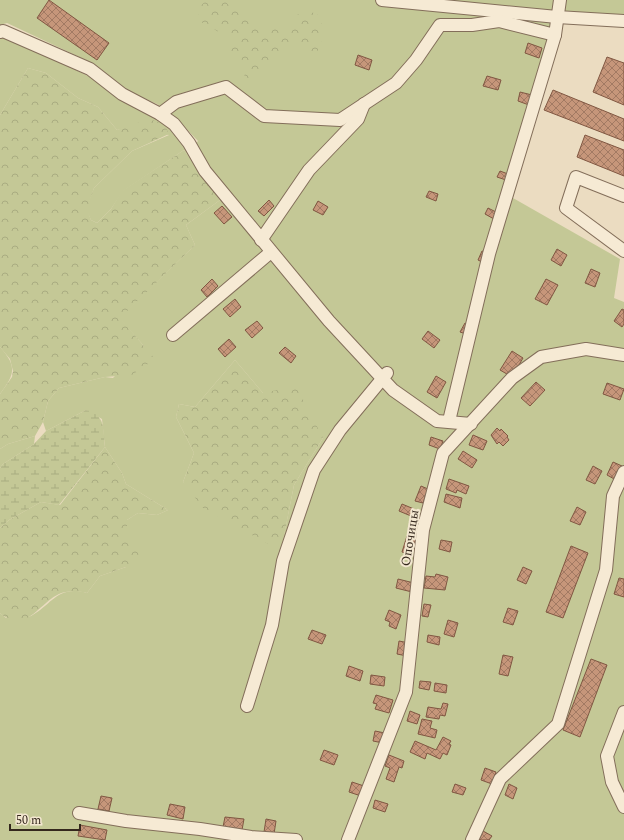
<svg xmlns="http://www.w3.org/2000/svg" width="624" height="840" font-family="Spectral,serif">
<defs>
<pattern id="forest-crowns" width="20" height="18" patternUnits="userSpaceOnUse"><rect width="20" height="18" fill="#c4c896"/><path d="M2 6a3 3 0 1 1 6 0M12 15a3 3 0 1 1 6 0" fill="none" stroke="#a9ac81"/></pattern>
<pattern id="wetland-marsh" width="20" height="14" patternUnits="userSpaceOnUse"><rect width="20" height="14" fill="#c4c896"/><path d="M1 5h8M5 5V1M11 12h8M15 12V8" fill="none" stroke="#a9ac81"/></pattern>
<pattern id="building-cross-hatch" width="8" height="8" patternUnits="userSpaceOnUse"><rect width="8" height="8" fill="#c6967a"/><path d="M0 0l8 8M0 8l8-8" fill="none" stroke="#a27a63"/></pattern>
</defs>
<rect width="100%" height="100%" fill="#ebdcc1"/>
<g fill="#c4c896" fill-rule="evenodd">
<path d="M0,0h555v36l-42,162 107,61 -6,39 10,4v538h-624v-227l6,5c7,0 19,1 25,-2 22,-12 26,-31 56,-23l13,-17 26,-9 1,-47 11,-7 19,2 11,-5 -42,-26 -4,-11 -17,-26 -3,-28 -16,-9 -40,21 -3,-9 5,-21 11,-13 46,-11 8,1 31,-32 -25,-28 76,-73 -9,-20 34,-25 -36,-50 -61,41 -12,18 -14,14 -6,-3 -5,-11 8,-21 38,-37 37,-16 -39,-8 -13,3 -19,-23 -20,-9 -32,-25 -18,-5 -28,47v-78l38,14 62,31 66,40 23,29 9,-10 -25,-26 -16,-11 -32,-14 -33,-27 -85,-40 -7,2zM235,360l28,33 60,45 -29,47 -13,65 -98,-68 11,-29 -18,-36 3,-13 16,3z"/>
<path d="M563,0h61v17l-59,-4 -3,-8z"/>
<path d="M0,347c18,20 14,28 0,47z"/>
<path d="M35,436l-1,8 -31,20 -3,4v-19l8,-5z"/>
</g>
<g fill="url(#forest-crowns)">
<path d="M207,0h17l9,10 16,6 8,11 19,1 4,3 9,-1 9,-16 7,-5 13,6 7,16 -8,22 -4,2 -4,-1 -8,-11 -5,-1 -14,11 -13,6 -10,20 -8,5 -8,-4 4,-13v-4l-16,-10 -2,-14 -3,-3 -25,-14 -4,-13z"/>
<path d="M28,68l18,5 32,25 20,9 19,23 32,-11 15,5 5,10 -37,17 -38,37 -7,21 4,11 6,3 14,-14 11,-18 62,-41 36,50 -34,25 9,20 -75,73 35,41 -23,16 -27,2 -46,11 -11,13 -5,21 -8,14 -27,8 -8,5v-55l12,-17 1,-6 -3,-12 -10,-12v-232z"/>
<path d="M235,360l28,33 33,-7 27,52 -29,47 -13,66 -78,-43 -20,-26 11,-29 -18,-36 3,-13 16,3z"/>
<path d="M105,447l17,26 4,11 42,26 -11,5 -19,-2 -11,7v18l12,16 -13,13 -26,9 -13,17c-8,-2 -20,-3 -28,1 -20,9 -33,41 -59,19v-85l9,-8 32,-18 19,3z"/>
</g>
<path fill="url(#wetland-marsh)" d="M86,410c20,5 17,19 19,37l-46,58 -18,-3 -32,18 -9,8v-60l3,-4 31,-20 12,-13z"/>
<g fill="url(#building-cross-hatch)" stroke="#805742">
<path d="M49,0l60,43 -12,17 -60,-42z"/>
<path d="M528,43l14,5 -3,10 -14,-5z"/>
<path d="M358,55l14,5 -3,10 -14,-5z"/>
<path d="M607,57l17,6v42l-31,-13z"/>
<path d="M487,76l14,4 -3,10 -15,-4z"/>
<path d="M553,90l71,29v22l-80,-31z"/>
<path d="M520,92l12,3 -3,10 -11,-4z"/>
<path d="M585,135l39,15v26l-47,-19z"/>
<path d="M500,171l8,3 -2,6 -9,-3z"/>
<path d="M429,191l9,3 -2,7 -10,-4z"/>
<path d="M269,200l5,6 -10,10 -6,-5z"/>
<path d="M318,201l10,6 -5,8 -10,-5z"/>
<path d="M222,206l10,11 -8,7 -10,-11z"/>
<path d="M488,208l10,5 -4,6 -9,-5z"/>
<path d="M557,249l10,6 -6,11 -10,-6z"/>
<path d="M482,251l6,2 -4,10 -6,-3z"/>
<path d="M591,269l9,4 -5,14 -10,-4z"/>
<path d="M212,279l6,7 -11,11 -6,-7z"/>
<path d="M546,279l12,6 -11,20 -12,-6z"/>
<path d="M235,299l6,8 -11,10 -7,-8z"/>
<path d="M622,309l2,1v14l-2,3 -8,-6z"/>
<path d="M257,321l6,7 -11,10 -7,-8z"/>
<path d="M465,323l5,3 -4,8 -6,-2z"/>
<path d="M428,331l12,9 -6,8 -12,-9z"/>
<path d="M229,339l7,8 -11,10 -7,-8z"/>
<path d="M285,347l11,9 -5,7 -12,-10z"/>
<path d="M512,351l11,7 -11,19 -12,-7z"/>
<path d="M436,376l10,6 -9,16 -10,-6z"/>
<path d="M536,382l9,8 -15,16 -9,-8z"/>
<path d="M607,383l17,6 -4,11 -17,-6z"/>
<path d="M497,428l3,3 1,-2 7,7 -1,1 2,3 -6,6 -4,-4 -2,2 -6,-9z"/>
<path d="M473,435l14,6 -4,9 -14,-5z"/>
<path d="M431,437l12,4 -3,8 -11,-4z"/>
<path d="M463,451l14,9 -5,8 -14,-9z"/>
<path d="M613,462l9,4 -6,14 -9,-5z"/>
<path d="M593,466l9,5 -7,13 -9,-4z"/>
<path d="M449,479l20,7 -3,8 -9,-4 -1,3 -10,-4z"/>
<path d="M421,486l7,3 -5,14 -8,-2z"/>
<path d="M446,494l16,4 -2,10 -16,-6z"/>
<path d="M402,504l12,5 -3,7 -12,-5z"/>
<path d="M577,507l9,5 -6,13 -10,-4z"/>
<path d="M407,536l9,2 -5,17 -9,-3z"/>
<path d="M441,540l11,2 -2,10 -11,-3z"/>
<path d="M571,546l17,7 -25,65 -17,-6z"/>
<path d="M523,567l9,4 -6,13 -9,-4z"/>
<path d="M436,574l12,3 -3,13 -21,-2 2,-12 9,1z"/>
<path d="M619,578l5,1v18l-10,-3z"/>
<path d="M398,579l16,4 -2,9 -16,-4z"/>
<path d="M424,604l7,1 -3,12 -6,-1z"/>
<path d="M508,608l10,3 -5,14 -10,-3z"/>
<path d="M389,610l12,5 -5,14 -7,-3 1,-4 -5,-2z"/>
<path d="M448,620l10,3 -4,14 -10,-3z"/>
<path d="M312,630l14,5 -4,9 -14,-5z"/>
<path d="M428,635l12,2 -1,8 -12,-3z"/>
<path d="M399,641l10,2 -2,13 -10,-2z"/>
<path d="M503,655l10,2 -5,19 -9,-2z"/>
<path d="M591,659l16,6 -27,72 -17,-7z"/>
<path d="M349,666l14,5 -3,10 -14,-5z"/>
<path d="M371,675l14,2 -1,9 -14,-2z"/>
<path d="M420,681l11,1 -2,8 -10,-2z"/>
<path d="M435,683l12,2 -1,8 -12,-2z"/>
<path d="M376,695l17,5 -4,13 -14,-4 2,-5 -4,-1z"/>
<path d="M443,703l5,1 -3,12 -5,-1 -1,4 -13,-2 2,-10 13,2z"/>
<path d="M410,711l10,4 -3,9 -10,-3z"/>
<path d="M422,719l10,2 -2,7 7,2 -2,8 -17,-4z"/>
<path d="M375,731l10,2 -2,10 -10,-2z"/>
<path d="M443,737l8,4 -2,3 2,1 -4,10 -4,-2 -3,6 -13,-6 -2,6 -15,-7 5,-11 21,9z"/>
<path d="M324,750l14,5 -4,10 -14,-5z"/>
<path d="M389,755l15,6 -2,7 -3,-1 -5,15 -8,-3 4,-11 -5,-2z"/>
<path d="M485,768l11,4 -4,12 -11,-4z"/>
<path d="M352,782l12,4 -3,10 -12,-4z"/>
<path d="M455,784l11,4 -3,7 -11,-3z"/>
<path d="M509,784l8,4 -4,11 -8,-4z"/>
<path d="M101,796l11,2 -3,13 -11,-2z"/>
<path d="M375,800l13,4 -3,8 -12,-4z"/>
<path d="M170,804l15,3 -2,12 -16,-4z"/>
<path d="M225,817l19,2 -2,11 -19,-3z"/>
<path d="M266,819l10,2 -2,13 -10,-2z"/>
<path d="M80,825l27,5 -2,10 -27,-4z"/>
<path d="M483,831l9,5 -3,4h-10z"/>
</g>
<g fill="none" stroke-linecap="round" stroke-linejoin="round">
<defs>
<g id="minor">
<path d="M382,0l175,17 67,4"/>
<path d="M0,32l3,-1 87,38 32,25 38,20 14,10 15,19 16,28 124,150 64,69 44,31 34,3"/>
<path d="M160,114l16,-12 50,-15 38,29 76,4 56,-37 20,-23 24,-35h32l27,-4 56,14"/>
<path d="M624,196l-48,-19 -10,31 58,43"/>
<path d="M261,240l48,-70 49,-51 6,-15"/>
<path d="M173,335l98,-83"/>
<path d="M449,421l40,-167 66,-219 5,-35"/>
<path d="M247,706l25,-81 11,-64 31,-91 26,-40 47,-57"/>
<path d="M624,712l-17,44 5,26 12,25"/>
<path d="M79,813l47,8 74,8 51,8 45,3"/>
<path d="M348,840l58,-148 17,-162 20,-77 69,-75 29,-21 45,-8 38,6"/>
<path d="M472,840l28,-61 58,-55 48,-154 7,-74 11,-24"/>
</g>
</defs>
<use href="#minor" stroke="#836e5a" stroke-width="14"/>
<use href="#minor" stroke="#f6ead4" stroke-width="12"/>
</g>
<g text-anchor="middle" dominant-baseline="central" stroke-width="4" stroke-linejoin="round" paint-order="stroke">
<g font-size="13" fill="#34271d" stroke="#f3e7d0">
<text transform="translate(410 538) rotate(-81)">Опочицы</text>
</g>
</g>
<path d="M10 824v6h70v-6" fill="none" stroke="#34271d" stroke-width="2"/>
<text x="16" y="824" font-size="12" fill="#34271d" stroke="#f3e7d0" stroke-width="3" paint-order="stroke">50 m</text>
</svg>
